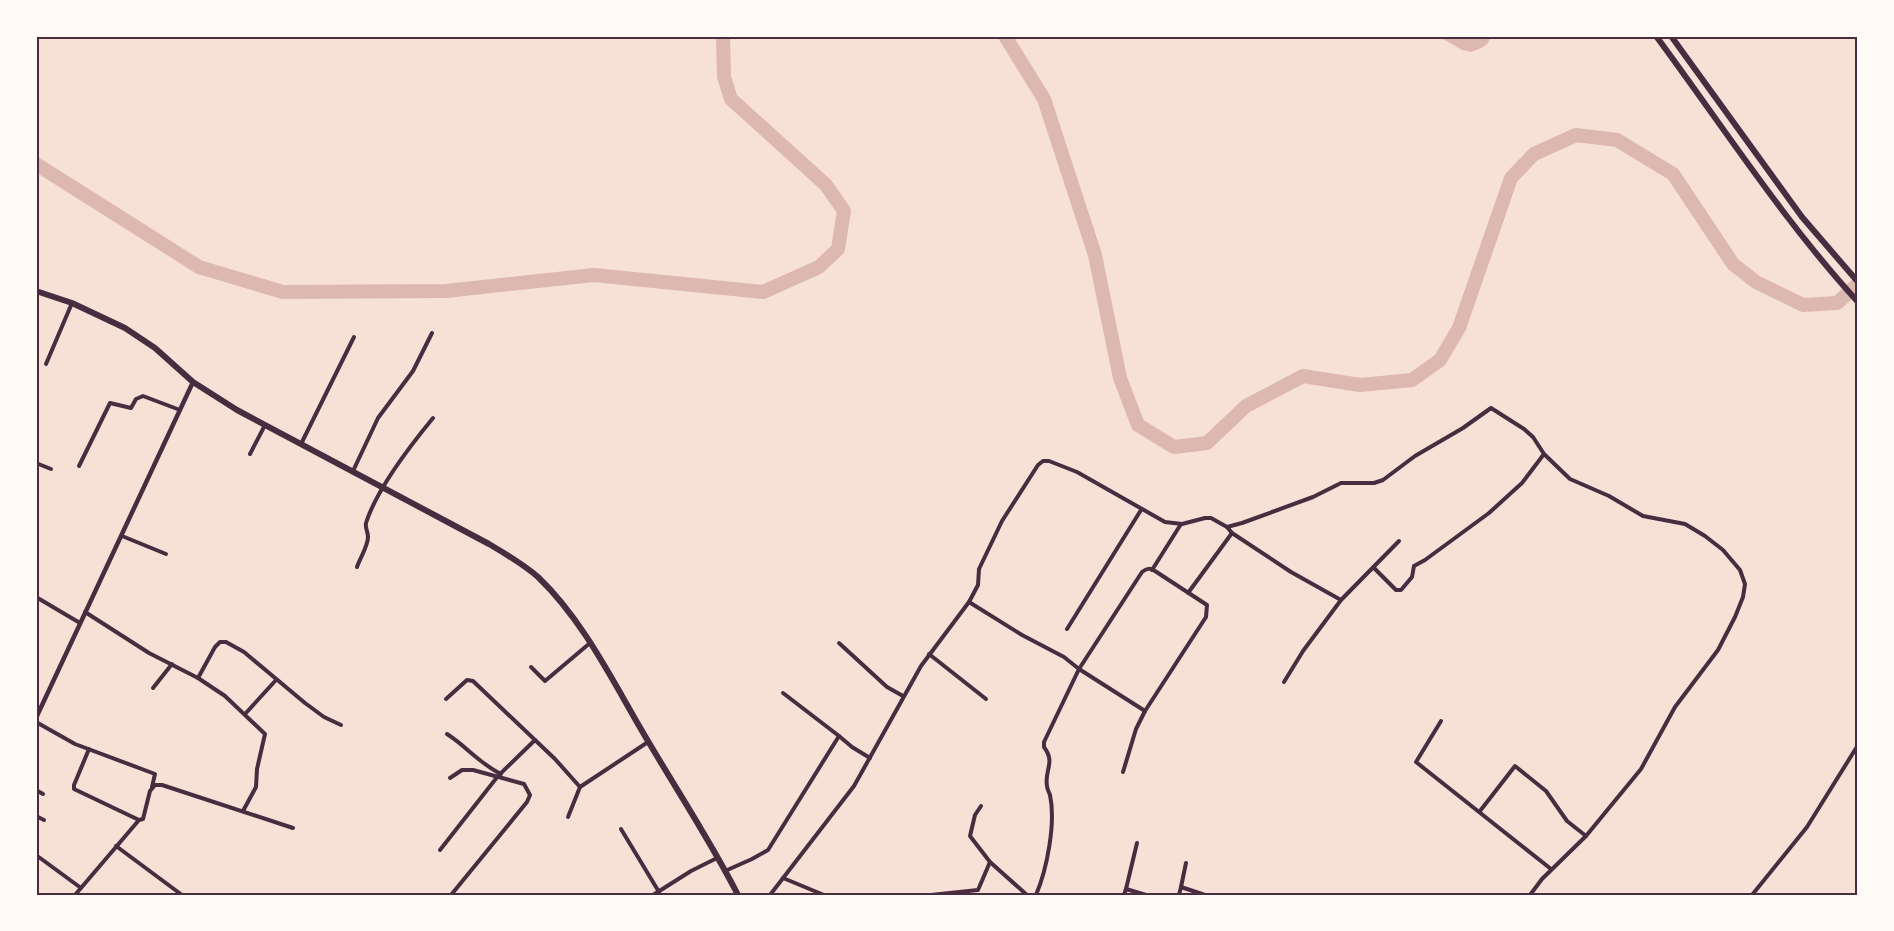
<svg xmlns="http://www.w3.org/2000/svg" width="1894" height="931" font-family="Rubik,sans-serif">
<rect width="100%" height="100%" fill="#f7e1d7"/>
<path fill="#dcb8b0" d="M1438,36h52c0,10 -11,13 -19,16l-9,-2z"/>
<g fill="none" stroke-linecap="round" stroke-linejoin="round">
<g stroke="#dcb8b0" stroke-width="14">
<path d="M1005,36l39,63 51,156 25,123 18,47 36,22 33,-4 39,-37 57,-30 57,9 52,-5 28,-20 19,-32 52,-150 23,-24 42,-19 41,5 56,34 60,90 23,18 47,23 34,-2 21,-19"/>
<path d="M36,164l163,103 84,25 163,-1 148,-16 169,17 56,-25 19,-18 6,-38 -18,-26 -95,-86 -7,-22 -1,-41"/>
</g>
<g stroke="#4a2c40" stroke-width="4">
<path d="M46,364l26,-61"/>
<path d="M301,444l53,-107"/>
<path d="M250,454l15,-29"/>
<path d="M36,463l15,6"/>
<path d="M79,466l31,-63 21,5 5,-9 7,-3 37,14"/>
<path d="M353,471l25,-53 35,-47 19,-38"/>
<path d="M1227,527l5,6 59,39 50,28"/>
<path d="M122,536l44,18"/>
<path d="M357,567c3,-9 11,-21 11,-30 0,-6 -3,-8 -2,-14 11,-35 44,-77 67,-105"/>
<path d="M1374,568l22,22h5l11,-13 2,-11 11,-6 64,-47 33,-30 22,-29"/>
<path d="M1152,570l29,-46"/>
<path d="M1188,593l44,-60"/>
<path d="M36,597l44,26"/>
<path d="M969,602l53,33 42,22 15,12 66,42 61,-94 1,-12 -52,-34c-5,-3 -8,-3 -13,1l-63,97 -35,73v5c12,16 0,23 3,39 0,3 2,6 3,9 6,28 -3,74 -14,100"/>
<path d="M85,612l64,41 49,25 17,-31 5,-5h6l18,10 61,51 19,14 17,8"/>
<path d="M1067,629l74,-119"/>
<path d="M839,643l48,44 16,9"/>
<path d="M929,654l57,45"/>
<path d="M531,667l14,14 45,-38"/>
<path d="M198,678l27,18 40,38 -8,35 -1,18 -13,24"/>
<path d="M1284,682l19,-31 38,-51 58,-59"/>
<path d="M153,688l19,-24"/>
<path d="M783,693l56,43"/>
<path d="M446,699l21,-19 6,1 82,78 25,28 68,-45"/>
<path d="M245,714l31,-34"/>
<path d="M1441,721l-25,41 135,107"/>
<path d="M36,722l39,22 80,30 -3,13"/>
<path d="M447,734c19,12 33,30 54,40"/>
<path d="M89,749l-15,36v4l65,31"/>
<path d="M1123,772l13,-43 9,-18"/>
<path d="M450,778l12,-8h11l51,14 6,11 -3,7 -76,93"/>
<path d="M36,790l7,4"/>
<path d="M981,806l-6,9 -5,21 20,26 37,33"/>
<path d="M1480,811l35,-45 31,25 21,30 19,15"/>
<path d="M36,816l8,4"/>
<path d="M568,817l12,-30"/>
<path d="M621,829l38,63"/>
<path d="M116,846l66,49"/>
<path d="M440,850l58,-74 37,-36"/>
<path d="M36,855l45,33"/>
<path d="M725,871l27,-12 16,-9 71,-114 13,11 18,11"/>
<path d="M783,878l41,17"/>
<path d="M1181,887l5,-24"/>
<path d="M1126,889l11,-46"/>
<path d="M75,895l64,-75 4,-1 7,-28 5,-6h7l131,43"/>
<path d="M653,895l38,-24 26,-13"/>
<path d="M770,895l84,-109 67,-120 48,-64 9,-17 1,-16 23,-48 36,-56 5,-4h6l28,11 88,50 17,2 23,-6h6l16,9 15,-4 71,-26 28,-14h33l9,-3 32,-24 48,-28 28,-20 33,21 9,8 11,17 26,25 39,17 34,20 42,8 20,12 18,14 17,20 5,14 -2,13 -8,20 -17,33 -43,57 -34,62 -55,67 -44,43 -12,16"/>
<path d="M931,895l47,-5 12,-28"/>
<path d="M1124,895l2,-6 20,6"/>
<path d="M1179,895l2,-8 24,8"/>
<path d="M1752,895l55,-68 51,-82"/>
</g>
<path stroke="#4a2c40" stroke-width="4.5" d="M36,718l157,-336"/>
<path stroke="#4a2c40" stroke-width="6" d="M36,291l36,12 53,25 30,20 38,34 44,28 252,134c17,10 34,20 49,33 47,45 77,109 110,164 30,51 63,101 90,154"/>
<g stroke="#4a2c40" stroke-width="6">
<path d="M1656,36c66,89 127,184 202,266"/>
<path d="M1671,36l131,181 56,65"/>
</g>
</g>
<rect width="1894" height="931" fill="none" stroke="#fffaf5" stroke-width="75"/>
<rect x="38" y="38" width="1818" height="856" fill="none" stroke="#4a2c40" stroke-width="2"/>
</svg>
